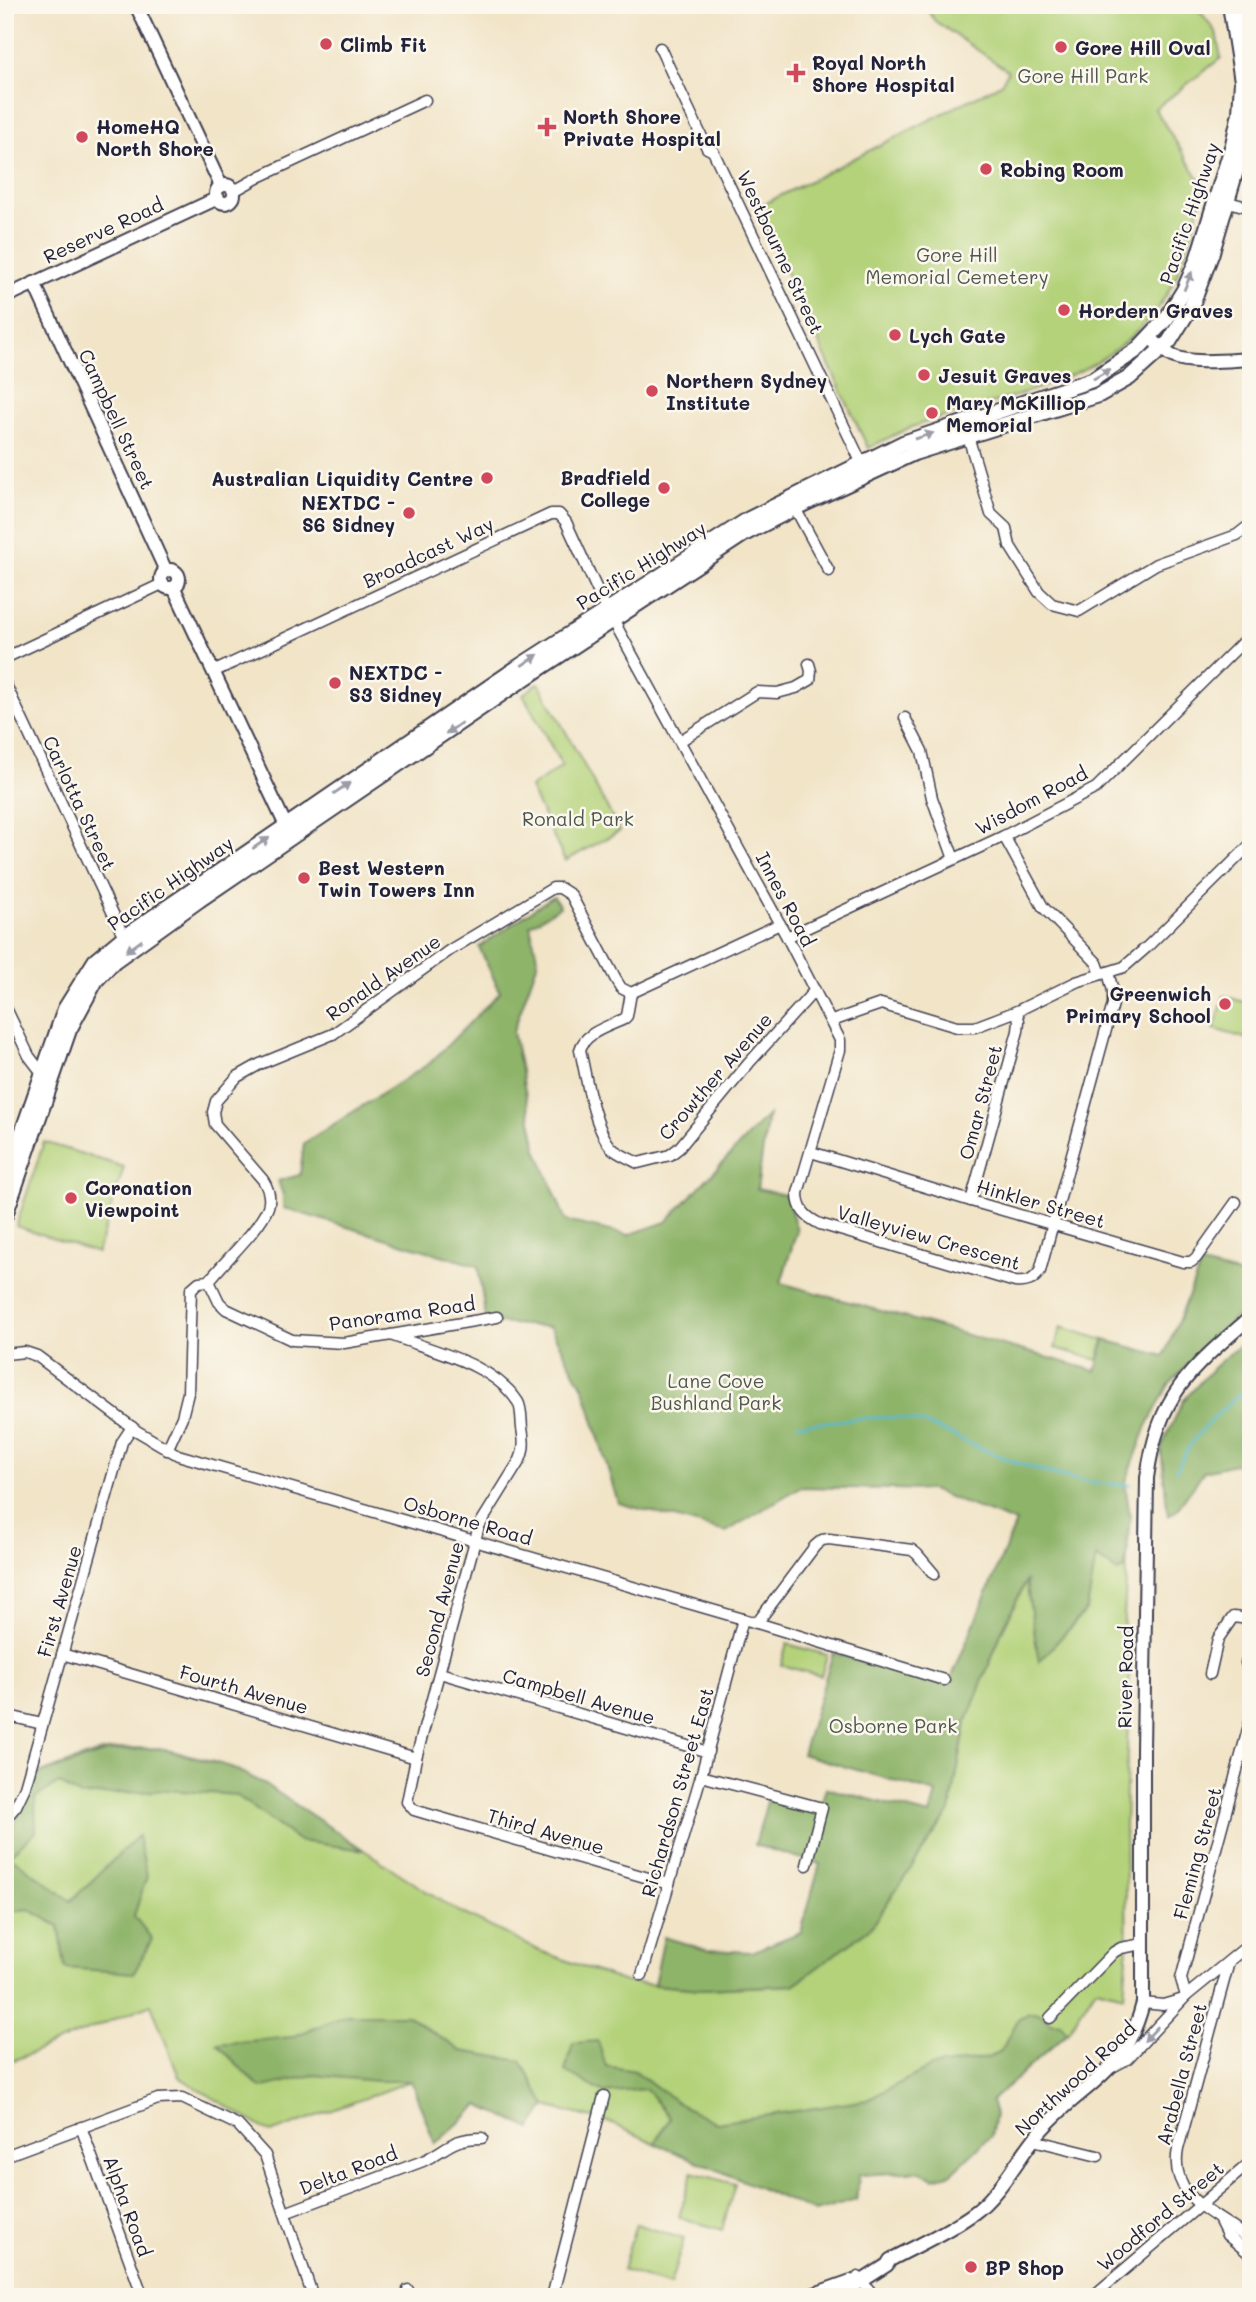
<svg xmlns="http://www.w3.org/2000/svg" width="1256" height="2302" font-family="Mali,sans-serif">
<rect width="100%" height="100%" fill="#fbf7ec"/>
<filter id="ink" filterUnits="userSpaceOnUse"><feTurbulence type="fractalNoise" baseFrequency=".0143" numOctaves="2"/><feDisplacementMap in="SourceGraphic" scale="14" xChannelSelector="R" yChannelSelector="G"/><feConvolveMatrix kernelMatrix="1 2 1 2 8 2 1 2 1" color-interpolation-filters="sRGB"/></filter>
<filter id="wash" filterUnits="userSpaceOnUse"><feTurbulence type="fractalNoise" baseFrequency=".00686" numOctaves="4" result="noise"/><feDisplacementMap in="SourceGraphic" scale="28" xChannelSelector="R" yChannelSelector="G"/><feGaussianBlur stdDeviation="1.57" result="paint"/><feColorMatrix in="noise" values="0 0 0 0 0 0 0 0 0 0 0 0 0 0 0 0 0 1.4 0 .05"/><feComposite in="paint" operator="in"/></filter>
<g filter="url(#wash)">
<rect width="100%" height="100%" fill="#f1e4c7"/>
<g fill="#b3d279" stroke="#6a7a5a" stroke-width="2">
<path d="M925,5h281l-6,6 16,21 5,26 -66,51 50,79c-11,36 -19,74 -38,106 -54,90 -164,102 -255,133 -15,6 -29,14 -44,21l-112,-240 245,-124 7,-13 -73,-50z"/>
<path d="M539,683l81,148 -55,30 -35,-73 32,-22 -39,-72z"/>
<path d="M1224,996l27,8v36l-37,-11z"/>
<path d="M44,1142l80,25 -27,86 -81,-27z"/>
<path d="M1061,1327l43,13 -6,20 -43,-12z"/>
<path d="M1129,1523l-6,114 7,13 -5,175 2,133 -3,37 -28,-7 -29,45 -76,68 -72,70 -60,4 -3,25 -175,-45 -73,-33 -62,-16 -15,23 -52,-24 -44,39 -24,-63 -140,52 -92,-56 -28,-73 -146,60v-227l5,-5 28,-58c23,-8 48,-20 73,-24 52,-8 106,10 152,33l187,124 90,44 85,31 77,7 92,-4 156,-174 16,-88 36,-92 40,-82z"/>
<path d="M787,1644l40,11 -6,21 -40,-11z"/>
<path d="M692,2172l43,12 -13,46 -43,-13z"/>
<path d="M636,2224l48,15 -14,46 -48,-15z"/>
</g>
<g fill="#8eb469" stroke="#586b52" stroke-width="2">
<path d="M554,897l6,10 -30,18 8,36 -25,71 24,117 29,72 62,14 38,-13 102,-107 -11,74 29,6 11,35 -16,53 315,88 9,-31 59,16 37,-91 50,12v26l-50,47 -33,36 -21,40 -22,58 5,32 -5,53 -8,3 -21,-15 -9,52 -48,53 -13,-81 -24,50 -36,92 -16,88 -80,117 -76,57 -92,4 -48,-4 10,-48 43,13 44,2 50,-20 19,-68 -65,-19 13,-47 53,6 5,-16 104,27 6,-22 -134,-39 31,-101 116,31 67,-161 -85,-33 -131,-3 -74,45 -108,-29 -34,-114 -34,-62 -64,-5 -8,-56 -195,-58v-13l-5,-14 22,-6 4,-32 126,-80 70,-71 -21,-45 71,-49z"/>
<path d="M1251,1336v133l-16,-5 -31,7 -27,39 -9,6 -7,-68 22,-47 31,-34z"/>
<path d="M159,1748l72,19 32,16 101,67 -65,-9 -63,-46 -69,-5 -87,6 -21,-13 -24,15 1,34 -27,23 62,46 67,-65 9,40 -13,40 18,23 -18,34 -69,-5 -6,-42 -31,-17 -23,4v-76l5,-5 28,-58 72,-23z"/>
<path d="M1029,2013h10l11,10 11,1 6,9 -76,68 4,14 -4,21 -39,37 -18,5 -16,-7 -59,4 -3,25 -41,12 -160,-69 15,-25 -24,-29 -42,4 -39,-22 8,-28 25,-2 8,25 29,5 43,32 38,20 151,-23 64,-33 57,-9 13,-7 18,-33z"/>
<path d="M346,2015h61l54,36 60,10 25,45 -15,23 -52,-24 -44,39 -24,-63h-34l-63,-6 -54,13 -43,-44 75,-7z"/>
</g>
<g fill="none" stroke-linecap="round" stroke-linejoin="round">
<g stroke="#53bad1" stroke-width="2.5">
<path d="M798,1424c36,-1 76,-11 112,-4 22,4 49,19 70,28 46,20 99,37 150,37"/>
<path d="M1176,1471c7,-13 13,-27 23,-38 17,-19 36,-33 52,-52"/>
</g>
</g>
</g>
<g filter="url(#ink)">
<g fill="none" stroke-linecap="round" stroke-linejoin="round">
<defs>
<g id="street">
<path d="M660,48l47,100 6,3 151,317"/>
<path d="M234,191l27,-15 164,-76"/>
<path d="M1228,202l23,6"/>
<path d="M968,436l23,78 15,14 4,18 29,46 13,12 27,7 77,-47 81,-29 14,-11"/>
<path d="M795,508l34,63"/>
<path d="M613,620l174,317 53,103v10l-42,143c0,17 8,24 22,31l195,58c12,1 18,-1 25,-11l73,-267v-13l-5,-19"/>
<path d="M5,658l157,-74"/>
<path d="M215,671l336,-157h8l7,8 40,87"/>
<path d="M5,683l119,254"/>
<path d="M905,718l17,33 10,47 22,61"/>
<path d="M680,741l77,-49 20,1 19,-5 14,-8 1,-9 -2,-7"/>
<path d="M1004,836l39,71 54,56 4,11"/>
<path d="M787,937l217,-101 92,-48 155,-154"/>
<path d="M631,993l-4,23 -3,3c-15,7 -40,14 -44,31 6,25 14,83 34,100 7,5 16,9 24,13l32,-8 9,-7 70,-85 66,-73"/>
<path d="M5,1006l24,50 13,17"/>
<path d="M832,1021l49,-17 76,23h18l42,-16 59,-29 48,-15 23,-20 104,-103"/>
<path d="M811,1152l160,49 212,61h8l5,-4 40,-56"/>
<path d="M971,1201l47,-170 1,-10 -2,-10"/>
<path d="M209,1281l10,21 7,7 66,31 52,3 153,-26"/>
<path d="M391,1335c41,16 102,28 127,67 4,7 3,18 4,26 2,12 3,21 -2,32l-41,66 -63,232 -9,44 7,8 10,3 245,71"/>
<path d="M5,1354l20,-2 12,4 100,75 41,24 579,168 187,57"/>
<path d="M167,1450l15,-33 6,-24 3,-104 8,-7 10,-1c15,-20 51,-52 59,-74 3,-9 0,-19 -5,-27l-48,-56 -2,-12 3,-11 21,-24 23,-13 73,-30 117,-84 103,-62h7l11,7 45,85 5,8 10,5 149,-69"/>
<path d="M757,1623l58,-77 7,-6 7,-1 83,11 5,4 17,20"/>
<path d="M1251,1646l-5,17 5,12"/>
<path d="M62,1654l354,104"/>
<path d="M440,1673l268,79"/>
<path d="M1210,1674l8,-35 15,-22 16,2 2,3"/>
<path d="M5,1715l37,9"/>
<path d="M701,1776l121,32 -15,57"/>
<path d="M5,1819l11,-13 9,-19 97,-345 10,-15"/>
<path d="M1229,1962l-51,187c-10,51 41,65 73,92"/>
<path d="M642,1975l59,-199 42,-157"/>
<path d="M1186,1996l-5,-17 70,-261"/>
<path d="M1143,2003l20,2 17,-5"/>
<path d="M1050,2018l64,-66 7,-4 22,-4"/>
<path d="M1112,2067l15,-8 59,-63 65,-53"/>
<path d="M81,2127l62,170"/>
<path d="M1033,2140l65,16"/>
<path d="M5,2156l153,-57 24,-1 56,27 27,30 48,142"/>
<path d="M285,2213l138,-52c25,-12 28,-23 59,-23"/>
<path d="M1220,2221l7,14 24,20"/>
<path d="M858,2277l17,20"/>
<path d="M408,2290l3,7"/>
<path d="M552,2297l52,-201"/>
<path d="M1092,2297l159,-135"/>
</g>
<g id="secondary">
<path d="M136,5l85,181"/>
<circle cx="225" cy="194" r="9"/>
<path d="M34,283l132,288"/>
<path d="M5,297l213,-99"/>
<path d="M1150,337c7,7 13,14 22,19 19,9 58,4 79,3"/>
<circle cx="170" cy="579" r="9"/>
<path d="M174,588l112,238"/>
<path d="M806,2297l45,-16"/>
<path d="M837,2297l50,-32 3,-5c28,-15 58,-28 84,-47 25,-18 44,-55 64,-79 44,-52 86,-56 105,-131v-253l4,-272c11,-83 43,-109 104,-161"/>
</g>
<g id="primary">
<path d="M1243,5l8,45"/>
<path d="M5,1182l60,-173 30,-48 29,-24 393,-269 232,-149 154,-76 189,-63 45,-30 29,-31 18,-29 13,-30 36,-116 7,-31 2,-32 -12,-76"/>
<path d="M5,1215l64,-185 27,-50 18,-19 85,-61 317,-216 228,-150 51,-26 119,-55 185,-58 30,-17 40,-36 23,-37 20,-53 39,-132"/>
</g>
</defs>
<use href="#street" stroke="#413f50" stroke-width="13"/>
<use href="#secondary" stroke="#413f50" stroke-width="16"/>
<use href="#primary" stroke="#413f50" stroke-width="18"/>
<use href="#street" stroke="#fff" stroke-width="10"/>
<use href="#secondary" stroke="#fff" stroke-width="12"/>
<use href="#primary" stroke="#fff" stroke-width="14"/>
</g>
<defs><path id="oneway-solid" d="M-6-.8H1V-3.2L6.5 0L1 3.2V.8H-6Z" transform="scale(1.75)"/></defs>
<g fill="#9c9ca7">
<use href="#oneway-solid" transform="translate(1188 281) rotate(-67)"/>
<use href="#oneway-solid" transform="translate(1102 374) rotate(-30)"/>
<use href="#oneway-solid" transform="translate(924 436) rotate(-18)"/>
<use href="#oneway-solid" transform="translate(530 660) rotate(-34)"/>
<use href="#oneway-solid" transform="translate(454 728) rotate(145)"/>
<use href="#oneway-solid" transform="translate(342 788) rotate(-34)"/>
<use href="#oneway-solid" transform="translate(261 843) rotate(-34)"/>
<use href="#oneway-solid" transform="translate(134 946) rotate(144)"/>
<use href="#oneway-solid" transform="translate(1151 2034) rotate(133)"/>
</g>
</g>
<g fill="#d1495b" stroke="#fbf7ec" stroke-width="2.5">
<circle cx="326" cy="44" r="7"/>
<circle cx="1061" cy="47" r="7"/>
<path d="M792.5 62.5h7v7h7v7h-7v7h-7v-7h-7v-7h7z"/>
<path d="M543.5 116.5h7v7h7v7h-7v7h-7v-7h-7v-7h7z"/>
<circle cx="82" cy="137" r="7"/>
<circle cx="986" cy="169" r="7"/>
<circle cx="1064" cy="310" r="7"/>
<circle cx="895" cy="335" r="7"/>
<circle cx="924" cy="375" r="7"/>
<circle cx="652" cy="391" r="7"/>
<circle cx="932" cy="413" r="7"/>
<circle cx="487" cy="478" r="7"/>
<circle cx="664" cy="488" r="7"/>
<circle cx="409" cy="513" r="7"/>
<circle cx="335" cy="683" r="7"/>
<circle cx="304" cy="878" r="7"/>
<circle cx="1225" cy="1004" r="7"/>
<circle cx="71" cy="1198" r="7"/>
<circle cx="971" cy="2267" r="7"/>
</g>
<g text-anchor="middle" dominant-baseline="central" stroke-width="5" stroke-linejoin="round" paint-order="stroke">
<g font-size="19" font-weight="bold" fill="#22223b" stroke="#fbf7ec" text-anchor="start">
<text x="340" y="44">Climb Fit</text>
<text x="1075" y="47">Gore Hill Oval</text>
<text x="812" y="62">Royal North<tspan x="812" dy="22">Shore Hospital</tspan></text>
<text x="563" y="116">North Shore<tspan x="563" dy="22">Private Hospital</tspan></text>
<text x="96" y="126">HomeHQ<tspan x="96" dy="22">North Shore</tspan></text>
<text x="1000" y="169">Robing Room</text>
<text x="1078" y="310">Hordern Graves</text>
<text x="909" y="335">Lych Gate</text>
<text x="938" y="375">Jesuit Graves</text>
<text x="666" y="380">Northern Sydney<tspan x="666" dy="22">Institute</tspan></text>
<text x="946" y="402">Mary McKilliop<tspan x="946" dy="22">Memorial</tspan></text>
<text x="650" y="477" text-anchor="end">Bradfield<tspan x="650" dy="22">College</tspan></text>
<text x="473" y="478" text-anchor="end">Australian Liquidity Centre</text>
<text x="395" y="502" text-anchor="end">NEXTDC -<tspan x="395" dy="22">S6 Sidney</tspan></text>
<text x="349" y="672">NEXTDC -<tspan x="349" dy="22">S3 Sidney</tspan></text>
<text x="318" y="867">Best Western<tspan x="318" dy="22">Twin Towers Inn</tspan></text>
<text x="1211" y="993" text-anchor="end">Greenwich<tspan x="1211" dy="22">Primary School</tspan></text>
<text x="85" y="1187">Coronation<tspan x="85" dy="22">Viewpoint</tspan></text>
<text x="985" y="2267">BP Shop</text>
</g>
<g font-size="19" fill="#4e574e" stroke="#fbf7ec">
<text x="1083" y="75">Gore Hill Park</text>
<text x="957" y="254">Gore Hill<tspan x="957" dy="22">Memorial Cemetery</tspan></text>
<text x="578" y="818">Ronald Park</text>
<text x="716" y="1380">Lane Cove<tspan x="716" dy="22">Bushland Park</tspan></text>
<text x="893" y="1725">Osborne Park</text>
</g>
<g font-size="19" fill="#22223b" stroke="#fbf7ec">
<text transform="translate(1189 213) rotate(-71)">Pacific Highway</text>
<text transform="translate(103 230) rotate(-25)">Reserve Road</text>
<text transform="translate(781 252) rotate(65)">Westbourne Street</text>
<text transform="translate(117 419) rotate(65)">Campbell Street</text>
<text transform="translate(428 552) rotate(-25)">Broadcast Way</text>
<text transform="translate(641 565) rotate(-32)">Pacific Highway</text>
<text transform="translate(1031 800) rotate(-28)">Wisdom Road</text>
<text transform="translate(80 803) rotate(65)">Carlotta Street</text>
<text transform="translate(170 883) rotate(-35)">Pacific Highway</text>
<text transform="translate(786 899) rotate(62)">Innes Road</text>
<text transform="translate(383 977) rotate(-35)">Ronald Avenue</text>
<text transform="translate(715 1076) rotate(-49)">Crowther Avenue</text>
<text transform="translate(980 1102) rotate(-75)">Omar Street</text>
<text transform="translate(1041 1203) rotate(16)">Hinkler Street</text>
<text transform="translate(929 1237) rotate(16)">Valleyview Crescent</text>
<text transform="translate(402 1313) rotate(-8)">Panorama Road</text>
<text transform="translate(468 1520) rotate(16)">Osborne Road</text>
<text transform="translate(59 1601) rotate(-74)">First Avenue</text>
<text transform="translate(439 1609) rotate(-75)">Second Avenue</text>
<text transform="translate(1125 1677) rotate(-89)">River Road</text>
<text transform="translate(244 1689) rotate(16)">Fourth Avenue</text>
<text transform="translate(579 1696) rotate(16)">Campbell Avenue</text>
<text transform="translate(677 1792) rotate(-74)">Richardson Street East</text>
<text transform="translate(546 1831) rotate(16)">Third Avenue</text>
<text transform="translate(1197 1853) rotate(-75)">Fleming Street</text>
<text transform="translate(1181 2074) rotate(-75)">Arabella Street</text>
<text transform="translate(1075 2078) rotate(-43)">Northwood Road</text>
<text transform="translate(348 2170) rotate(-21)">Delta Road</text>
<text transform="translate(128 2206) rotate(70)">Alpha Road</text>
<text transform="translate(1160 2216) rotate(-40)">Woodford Street</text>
</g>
</g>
<rect width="1256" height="2302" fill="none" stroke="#fbf7ec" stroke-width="28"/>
</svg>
